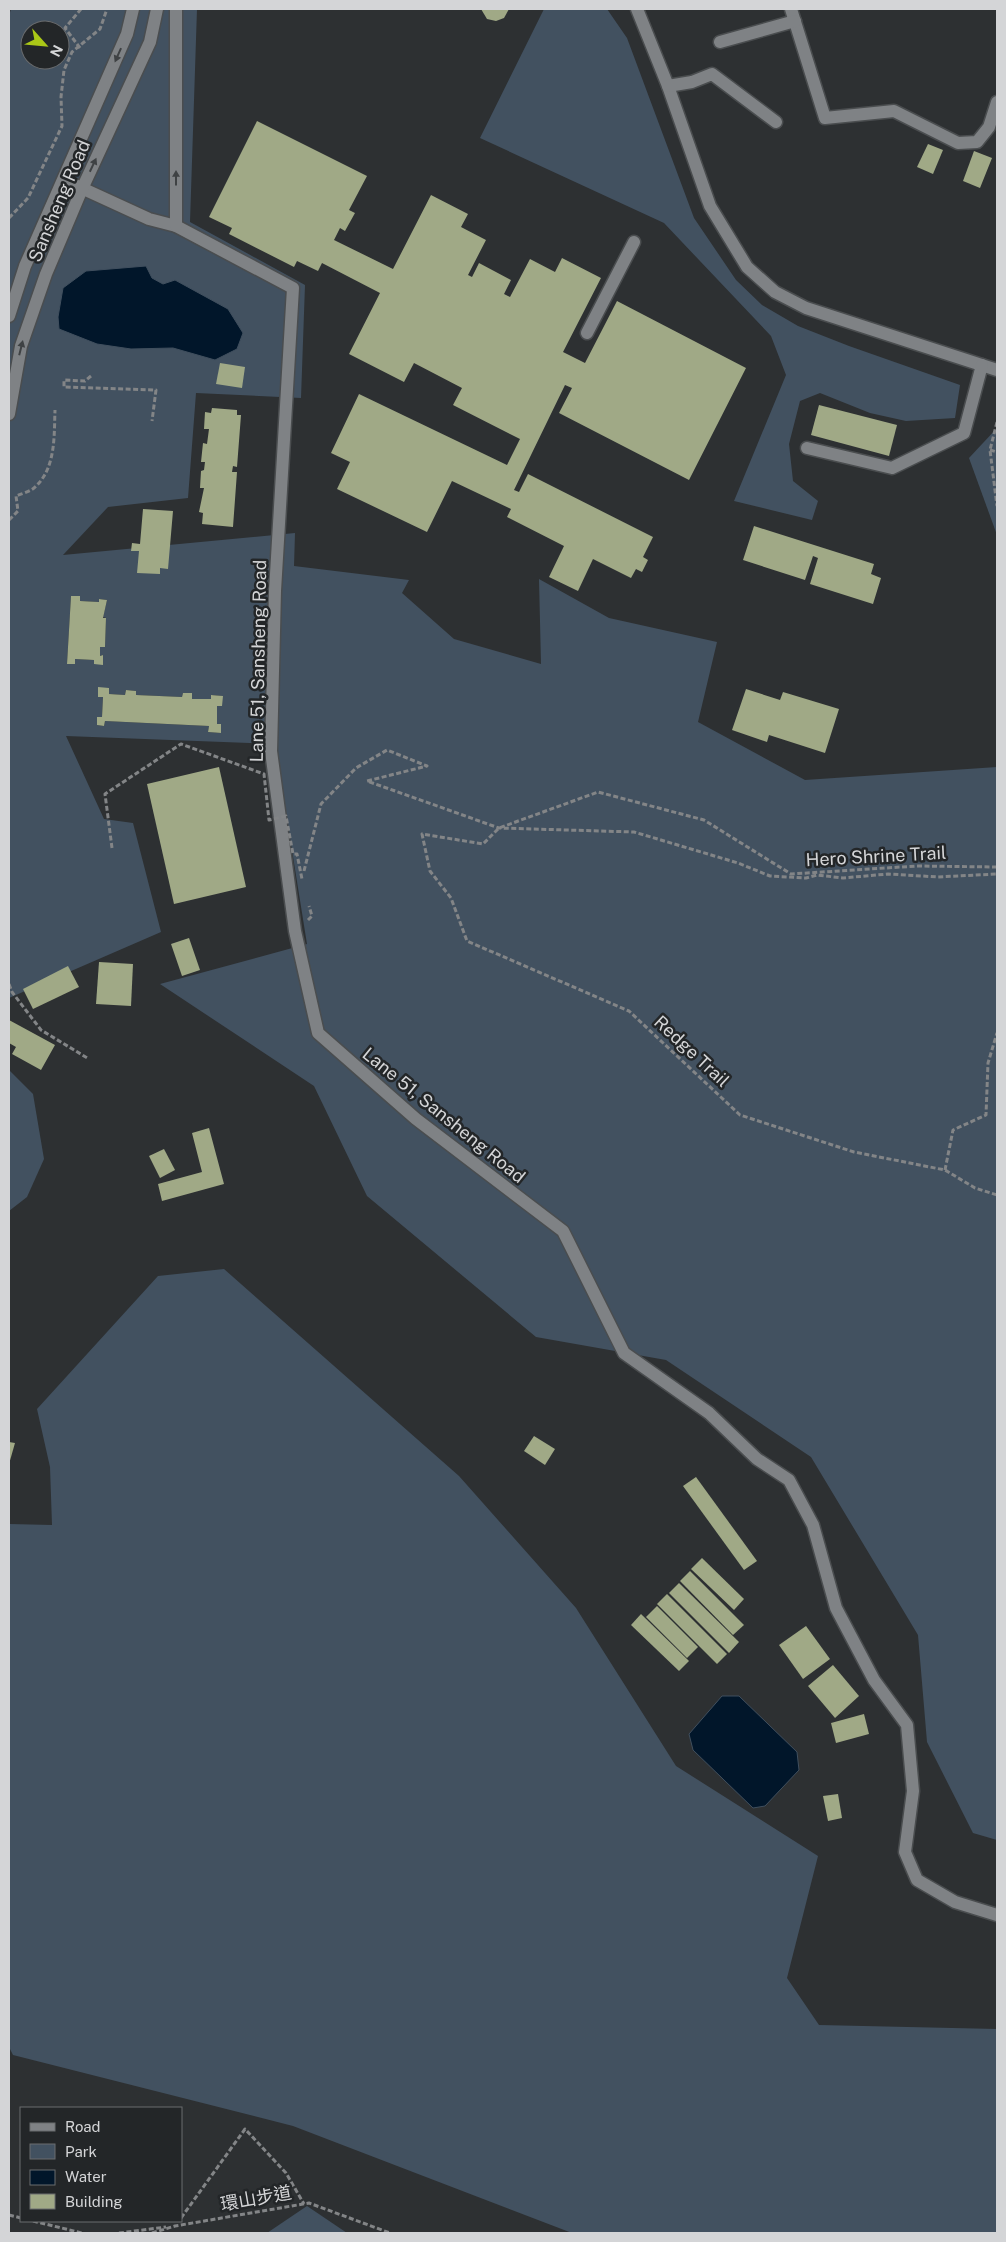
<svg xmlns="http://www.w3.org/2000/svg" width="1006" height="2242" font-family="'Public Sans','Noto Sans TC',sans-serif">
<rect width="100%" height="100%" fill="#2d3032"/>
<g fill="#425160" fill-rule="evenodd">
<path d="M11,9h186l-7,213 115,63 -4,113 -105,-5 -8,105 -80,9 -45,48 232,-22 -1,33 115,14 -7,13 52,46 87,25 -2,-85 70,39 108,24 -19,80 107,58 192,-13v1073l-24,-7 -46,-91 -9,-107 -107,-178 -145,-97 -130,-23 -169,-141 -53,-110 -154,-102 147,-40 -32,-200 -209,-8 38,83 29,4 28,109 -152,66v-982zM30,30h30v30h-30zM71,596h9v5l19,1 1,-3 7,1 -4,17 3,1 -1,29h-5v9l3,-1v9h-9v-4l-19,-1v5h-8zM98,688l11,6 16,1 1,-5 10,1v4l46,2 1,-4h9v6h19l1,-4 10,1v10h-5v18h4v9l-13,-1 1,-6 -104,-5 -1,5 -7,-1v-7l5,-1 1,-20 -5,-1z"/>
<path d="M544,9h63l20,29 67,180 42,62 26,25 36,21 51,20 111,39 -5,33 -49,3 -36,-8 -50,-20 -20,8 -11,43 4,37 25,20 -6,19 -78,-19 52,-126 -15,-39 -107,-113 -184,-85z"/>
<path d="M997,428v107l-28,-77z"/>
<path d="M9,1070l24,24 11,65 -17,38 -18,14z"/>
<path d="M224,1269l235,207 117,132 100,158 142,90 -31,122 32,47 178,4v204h-425l-279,-107 -280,-71 -4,-8v-523l43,1 -2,-58 -13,-58 121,-133z"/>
<path d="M307,2206l40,27h-80z"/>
</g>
<g fill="#01162a" stroke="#404f5e">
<path d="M146,266l6,12 11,6 12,-4 53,29 15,24 -6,16 -22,11 -42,-12 -42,1 -34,-5 -38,-15 -1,-12 5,-29 23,-17z"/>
<path d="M722,1696h17l58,56 2,18 -34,36 -12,2 -60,-58 -4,-16z"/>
</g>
<g fill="#a0a986">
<path d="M481,9h28l-5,9 -8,3 -9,-2z"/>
<path d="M257,121l110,55 -18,34 6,3 -10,18 -5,-3 -6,12 59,29 38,-74 37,19 -7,13 25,13 -18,35 4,2 7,-14 32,17 -7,14 6,3 20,-38 25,13 7,-14 39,20 -38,74 22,11 32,-62 129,67 -57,112 -130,-67 13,-25 -7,-3 -51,105 5,2 9,-18 125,63 -10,20 5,3 -6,12 -6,-3 -5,9 -38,-19 -15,32 -29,-14 15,-31 -57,-29 4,-8 -59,-28 -25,51 -90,-43 13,-27 -19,-9 28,-59 148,71 13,-26 -67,-34 9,-17 -48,-25 -10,19 -55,-28 31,-61 -58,-30 -4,8 -21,-10 -3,6 -65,-33 3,-6 -23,-11z"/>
<path d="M928,144l15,6 -10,24 -16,-7z"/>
<path d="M974,151l18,7 -12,30 -17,-7z"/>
<path d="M220,363l25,4 -3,21 -26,-4z"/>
<path d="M819,405l78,20 -8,31 -78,-21z"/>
<path d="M212,408l25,2v5h4l-4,52 -4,-1 -1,6h5l-4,55 -31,-3 1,-11 -4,-1 5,-24h-4l1,-17 3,-1 1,-8h-4l2,-19 4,1 2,-15h-5l1,-17 6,1z"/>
<path d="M143,509l30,2 -5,58 -8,-1v6l-23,-1 2,-22h-8l1,-8 8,1z"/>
<path d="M754,526l120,38 -3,10 10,4 -8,26 -63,-20 8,-26 -5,-2 -8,24 -62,-20z"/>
<path d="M71,596h9v5l19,1v-3l8,1 -4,18h3l-1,29h-5v9l3,-1v10l-9,-1v-4l-19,-1v5h-8z"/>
<path d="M98,687l11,1v6l16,1 1,-5 10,1v4l46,2 1,-4h9v6h19v-4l12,1 -1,10h-5v18h4v9l-13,-1 1,-6 -104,-5 -1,5 -7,-1v-8h5l1,-20h-5z"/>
<path d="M746,689l34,11 3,-8 56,17 -14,44 -56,-18 -2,7 -35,-12z"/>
<path d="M219,767l27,120 -72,17 -27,-120z"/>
<path d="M189,938l11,32 -18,6 -11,-32z"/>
<path d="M99,962l34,2 -2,42 -35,-2z"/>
<path d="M68,966l11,21 -46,22 -10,-20z"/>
<path d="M9,1020l46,25 -14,25 -29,-16 4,-7 -7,-4z"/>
<path d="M209,1128l15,56 -62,17 -4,-17 44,-12 -10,-39z"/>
<path d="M164,1149l11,21 -15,8 -11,-22z"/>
<path d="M534,1436l21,13 -10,16 -21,-14z"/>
<path d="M9,1442l6,1 -6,21z"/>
<path d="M696,1477l61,84 -13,9 -61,-84z"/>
<path d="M702,1558l42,41 -10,11 -43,-41z"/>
<path d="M690,1571l54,54 -11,10 -53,-54z"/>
<path d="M679,1583l60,59 -10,11 -60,-60z"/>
<path d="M667,1594l60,60 -10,10 -60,-60z"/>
<path d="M657,1606l41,41 -11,11 -41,-41z"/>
<path d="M641,1614l48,47 -10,10 -48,-46z"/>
<path d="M806,1626l24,33 -27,20 -24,-34z"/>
<path d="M833,1665l26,31 -24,22 -27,-32z"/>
<path d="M864,1714l5,20 -33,9 -5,-20z"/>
<path d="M838,1794l4,24 -14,3 -5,-25z"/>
</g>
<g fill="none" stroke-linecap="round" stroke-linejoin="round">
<defs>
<g id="minor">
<path d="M637,9l31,77 42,120 37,61 28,25 31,16 191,62"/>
<path d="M791,9l34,109 69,-7 64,32 19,-1 12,-15 8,-25"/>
<path d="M720,42l75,-21"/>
<path d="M668,86l24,-4 20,-8 64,48"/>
<path d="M64,180l85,39 27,7 117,62 -18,303 -4,160 24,180 23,102 98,86 147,112 61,122 85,60 48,46 32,21 24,45 23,83 38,72 33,45 6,66 -8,61 12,28 38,22 42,13"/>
<path d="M176,226v-217"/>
<path d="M9,316l16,-50 102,-232 6,-25"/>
<path d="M587,333l47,-91"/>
<path d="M9,414l12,-68 25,-72 36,-85 68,-147 7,-33"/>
<path d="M807,448l85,20 72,-35 18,-68"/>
</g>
</defs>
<use href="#minor" stroke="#4a4d4f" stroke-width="15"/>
<g stroke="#838587" stroke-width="3" stroke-dasharray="5 2.5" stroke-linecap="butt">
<path d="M80,48l-15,-20 16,-19"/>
<path d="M9,218l19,-20 34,-72 -1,-29 3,-27 8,-18 28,-23 7,-20"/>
<path d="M91,376l-6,5 -21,-1v7l92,3 -4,31"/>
<path d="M997,422l-7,28 7,56"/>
<path d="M990,450l7,2"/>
<path d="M9,520l9,-9 -2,-15c5,-2 13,-4 18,-8 22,-19 20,-51 21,-78"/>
<path d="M997,867l-80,-1 -126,8 -87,-54 -106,-28 -99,36 -16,16 -61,-10 8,37 21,27 16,43 162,70 111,104 114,37 91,18 30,18 22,7"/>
<path d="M304,871l17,-67 35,-36 31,-18 40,16 -60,15 132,47 135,4 104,31 32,13 36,2 11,-3 26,3 45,-4 50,3 59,-3"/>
<path d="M308,920l4,-4 -3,-10"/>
<path d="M9,984l3,8 29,38 48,29"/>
<path d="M945,1170l8,-40 33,-15 2,-52 9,-30"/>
<path d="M9,2215l12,3"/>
<path d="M181,2218l64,-89 41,44 18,31"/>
<path d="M33,2221l49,12"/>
<path d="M119,2233l47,-6"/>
<path d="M152,2233l23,-7 134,-23 81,30"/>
</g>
<use href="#minor" stroke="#7f8285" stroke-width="12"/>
<path stroke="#838587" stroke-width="3" stroke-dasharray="5 2.5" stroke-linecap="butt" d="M112,848l-7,-54 76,-50 83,30 5,46 17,-4 7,38h4l5,25"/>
</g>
<defs><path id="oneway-solid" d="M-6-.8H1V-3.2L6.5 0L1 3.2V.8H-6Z" transform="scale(1.25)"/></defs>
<g fill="#3f4244">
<use href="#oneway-solid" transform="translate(118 55) rotate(114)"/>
<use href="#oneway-solid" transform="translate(93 165) rotate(-65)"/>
<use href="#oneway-solid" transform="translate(176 178) rotate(-90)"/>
<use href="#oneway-solid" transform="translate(21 348) rotate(-76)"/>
</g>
<g text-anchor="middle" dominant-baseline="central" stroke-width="5" stroke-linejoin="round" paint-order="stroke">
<g font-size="18" fill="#d4d5d7" stroke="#232628">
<text transform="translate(59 201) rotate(-67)">Sansheng Road</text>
<text transform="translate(258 661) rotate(-89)">Lane 51, Sansheng Road</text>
<text transform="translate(876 856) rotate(-3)">Hero Shrine Trail</text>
<text transform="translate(692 1051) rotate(43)">Redge Trail</text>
<text transform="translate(444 1115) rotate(39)">Lane 51, Sansheng Road</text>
<text transform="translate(256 2198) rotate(-10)">環山步道</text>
</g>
</g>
<rect width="1006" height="2242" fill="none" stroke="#d4d5d7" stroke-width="20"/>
<rect x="20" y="2107" width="162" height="115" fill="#232628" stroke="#6a6c6e"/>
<rect x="30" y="2123" width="25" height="8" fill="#7f8285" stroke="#6a6c6e"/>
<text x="65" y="2132" font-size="15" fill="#d4d5d7">Road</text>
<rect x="30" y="2144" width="25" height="15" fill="#425160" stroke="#6a6c6e"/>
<text x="65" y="2157" font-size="15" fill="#d4d5d7">Park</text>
<rect x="30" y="2170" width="25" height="15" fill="#01162a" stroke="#6a6c6e"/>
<text x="65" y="2182" font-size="15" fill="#d4d5d7">Water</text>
<rect x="30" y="2194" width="25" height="15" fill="#a0a986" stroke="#6a6c6e"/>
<text x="65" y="2207" font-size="15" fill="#d4d5d7">Building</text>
<g transform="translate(45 45) rotate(117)"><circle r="24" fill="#232628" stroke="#6a6c6e"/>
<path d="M0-4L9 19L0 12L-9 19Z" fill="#aac717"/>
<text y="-8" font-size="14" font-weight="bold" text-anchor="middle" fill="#d4d5d7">N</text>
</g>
</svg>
